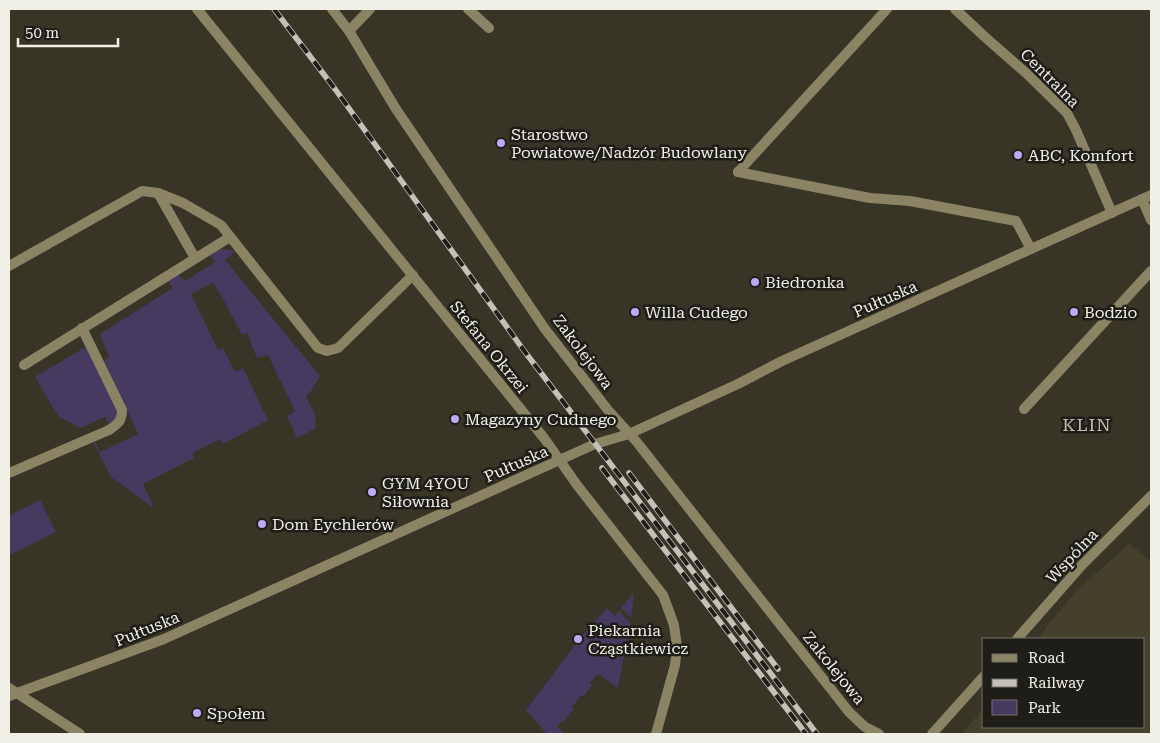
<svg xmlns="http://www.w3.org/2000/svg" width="1160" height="743" font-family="'Roboto Serif',serif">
<rect width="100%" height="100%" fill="#383527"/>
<path fill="#44402b" d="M1129,544l22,17v173h-189l22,-27v20h160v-88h-107l38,-47z"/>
<g fill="#463a61">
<path d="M222,249l8,1 5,2 -10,8 95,116 -9,15 -5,6 9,17 1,14 -19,10 -10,-22 8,-5 -27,-56 -11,3 -10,-25 -5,2 -22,-42 -7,-10 -22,11 27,56 5,-2 12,24 8,-4 25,52 -45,24 -3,-5 -27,14 1,5 -51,26 11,24 -43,-31 -18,-35h2l5,10 38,-18 -34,-74 5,-3 -9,-23 73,-46 -6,-9 10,-5 8,7 30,-19 -5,-7 6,-4z"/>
<path d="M87,346l31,65 -1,8 -8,6 -4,-8 -25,11 -22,-12 -23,-39z"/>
<path d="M40,500l16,32 -46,23 -1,-2v-37z"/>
<path d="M634,593l-3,25 -10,-10z"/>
<path d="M607,608l8,8 4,-5 11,12 -12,65 -20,-14 -8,9 2,2 -8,11 -3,-1 -9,12 2,2 -10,13 -2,-1 -5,6 9,7h-19l-21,-24 54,-72z"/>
</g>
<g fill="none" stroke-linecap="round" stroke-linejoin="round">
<g stroke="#8a8465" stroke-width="10">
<path d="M332,9l17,22 47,78 149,220 63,81 28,31 213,271 16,15 14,7"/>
<path d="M468,9l21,19"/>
<path d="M955,9l30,28 41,36 41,40 9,17 36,83"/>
<path d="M349,31l21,-22"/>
<path d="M738,172l132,26 40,3 106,20 15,28"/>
<path d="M738,172l149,-163"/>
<path d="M158,193l37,65"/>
<path d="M1142,199l9,21"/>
<path d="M9,266l133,-75 16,2 25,10 38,22 97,123 9,3 11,-3 75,-73"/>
<path d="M24,365l206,-128"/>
<path d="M1024,409l127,-138"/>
<path d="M9,473l100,-43c9,-6 13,-9 13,-20l-40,-82"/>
<path d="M1017,639l65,-74 69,-69"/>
<path d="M9,688l71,46"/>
<path d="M932,734l52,-58"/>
</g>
<g stroke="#8a8465" stroke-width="10">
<path d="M197,9l347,429 33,47 86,110 11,30 3,22 -2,18 -19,69"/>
<path d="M9,696l155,-57 431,-195 34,-10 111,-51 42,-22 369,-166"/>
</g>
<defs>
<g id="rail">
<path d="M274,9l61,80 190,263 292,382"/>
<path d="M602,468l204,266"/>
<path d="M629,473l149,196"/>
</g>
</defs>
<use href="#rail" stroke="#c4c2b8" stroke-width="5.5"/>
<use href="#rail" stroke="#1e1d17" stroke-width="4" stroke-dasharray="11" stroke-linecap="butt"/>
</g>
<g fill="#bea9f4" stroke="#1e1d17" stroke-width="2">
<circle cx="501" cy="143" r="5"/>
<circle cx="1018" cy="155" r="5"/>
<circle cx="755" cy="282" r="5"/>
<circle cx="635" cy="312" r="5"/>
<circle cx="1074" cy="312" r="5"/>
<circle cx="455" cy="419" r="5"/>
<circle cx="372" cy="492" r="5"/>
<circle cx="262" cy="524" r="5"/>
<circle cx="578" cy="639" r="5"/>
<circle cx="197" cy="713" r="5"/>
</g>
<g text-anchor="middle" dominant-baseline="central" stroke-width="5" stroke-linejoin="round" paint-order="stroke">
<g font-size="16" fill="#f1f0e7" stroke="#1e1d17">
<text transform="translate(1050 78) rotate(45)">Centralna</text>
<text transform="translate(885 299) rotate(-24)">Pułtuska</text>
<text transform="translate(489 347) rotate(51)">Stefana Okrzei</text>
<text transform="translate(583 352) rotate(53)">Zakolejowa</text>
<text transform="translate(516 464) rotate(-24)">Pułtuska</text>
<text transform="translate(1072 556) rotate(-47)">Wspólna</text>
<text transform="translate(147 629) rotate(-22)">Pułtuska</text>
<text transform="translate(834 668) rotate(51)">Zakolejowa</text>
</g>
<g font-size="16" fill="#f1f0e7" stroke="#1e1d17" text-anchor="start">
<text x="511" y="134">Starostwo<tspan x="511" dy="18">Powiatowe/Nadzór Budowlany</tspan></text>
<text x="1028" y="155">ABC, Komfort</text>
<text x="765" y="282">Biedronka</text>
<text x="645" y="312">Willa Cudego</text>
<text x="1084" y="312">Bodzio</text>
<text x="465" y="419">Magazyny Cudnego</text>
<text x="382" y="483">GYM 4YOU<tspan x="382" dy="18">Siłownia</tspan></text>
<text x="272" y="524">Dom Eychlerów</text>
<text x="588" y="630">Piekarnia<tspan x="588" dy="18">Cząstkiewicz</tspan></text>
<text x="207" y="713">Społem</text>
</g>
<g font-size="18" letter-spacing="1" fill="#c2bfae" stroke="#1e1d17">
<text x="1087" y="424">KLIN</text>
</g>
</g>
<rect width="1160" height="743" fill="none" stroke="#f1f0e7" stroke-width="20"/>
<rect x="982" y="638" width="162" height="90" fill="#1e1d17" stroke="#72716a"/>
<rect x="992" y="654" width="25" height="8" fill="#8a8465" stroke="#72716a"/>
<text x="1028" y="663" font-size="15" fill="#f1f0e7">Road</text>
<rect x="992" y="679" width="25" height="8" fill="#c4c2b8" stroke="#72716a"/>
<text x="1028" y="688" font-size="15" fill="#f1f0e7">Railway</text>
<rect x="992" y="700" width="25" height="15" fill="#463a61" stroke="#72716a"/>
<text x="1028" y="713" font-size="15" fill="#f1f0e7">Park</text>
<path d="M18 38v8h100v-8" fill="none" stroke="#f1f0e7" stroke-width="2.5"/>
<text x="25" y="38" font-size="15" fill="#f1f0e7" stroke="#1e1d17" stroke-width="4" paint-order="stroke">50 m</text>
</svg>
